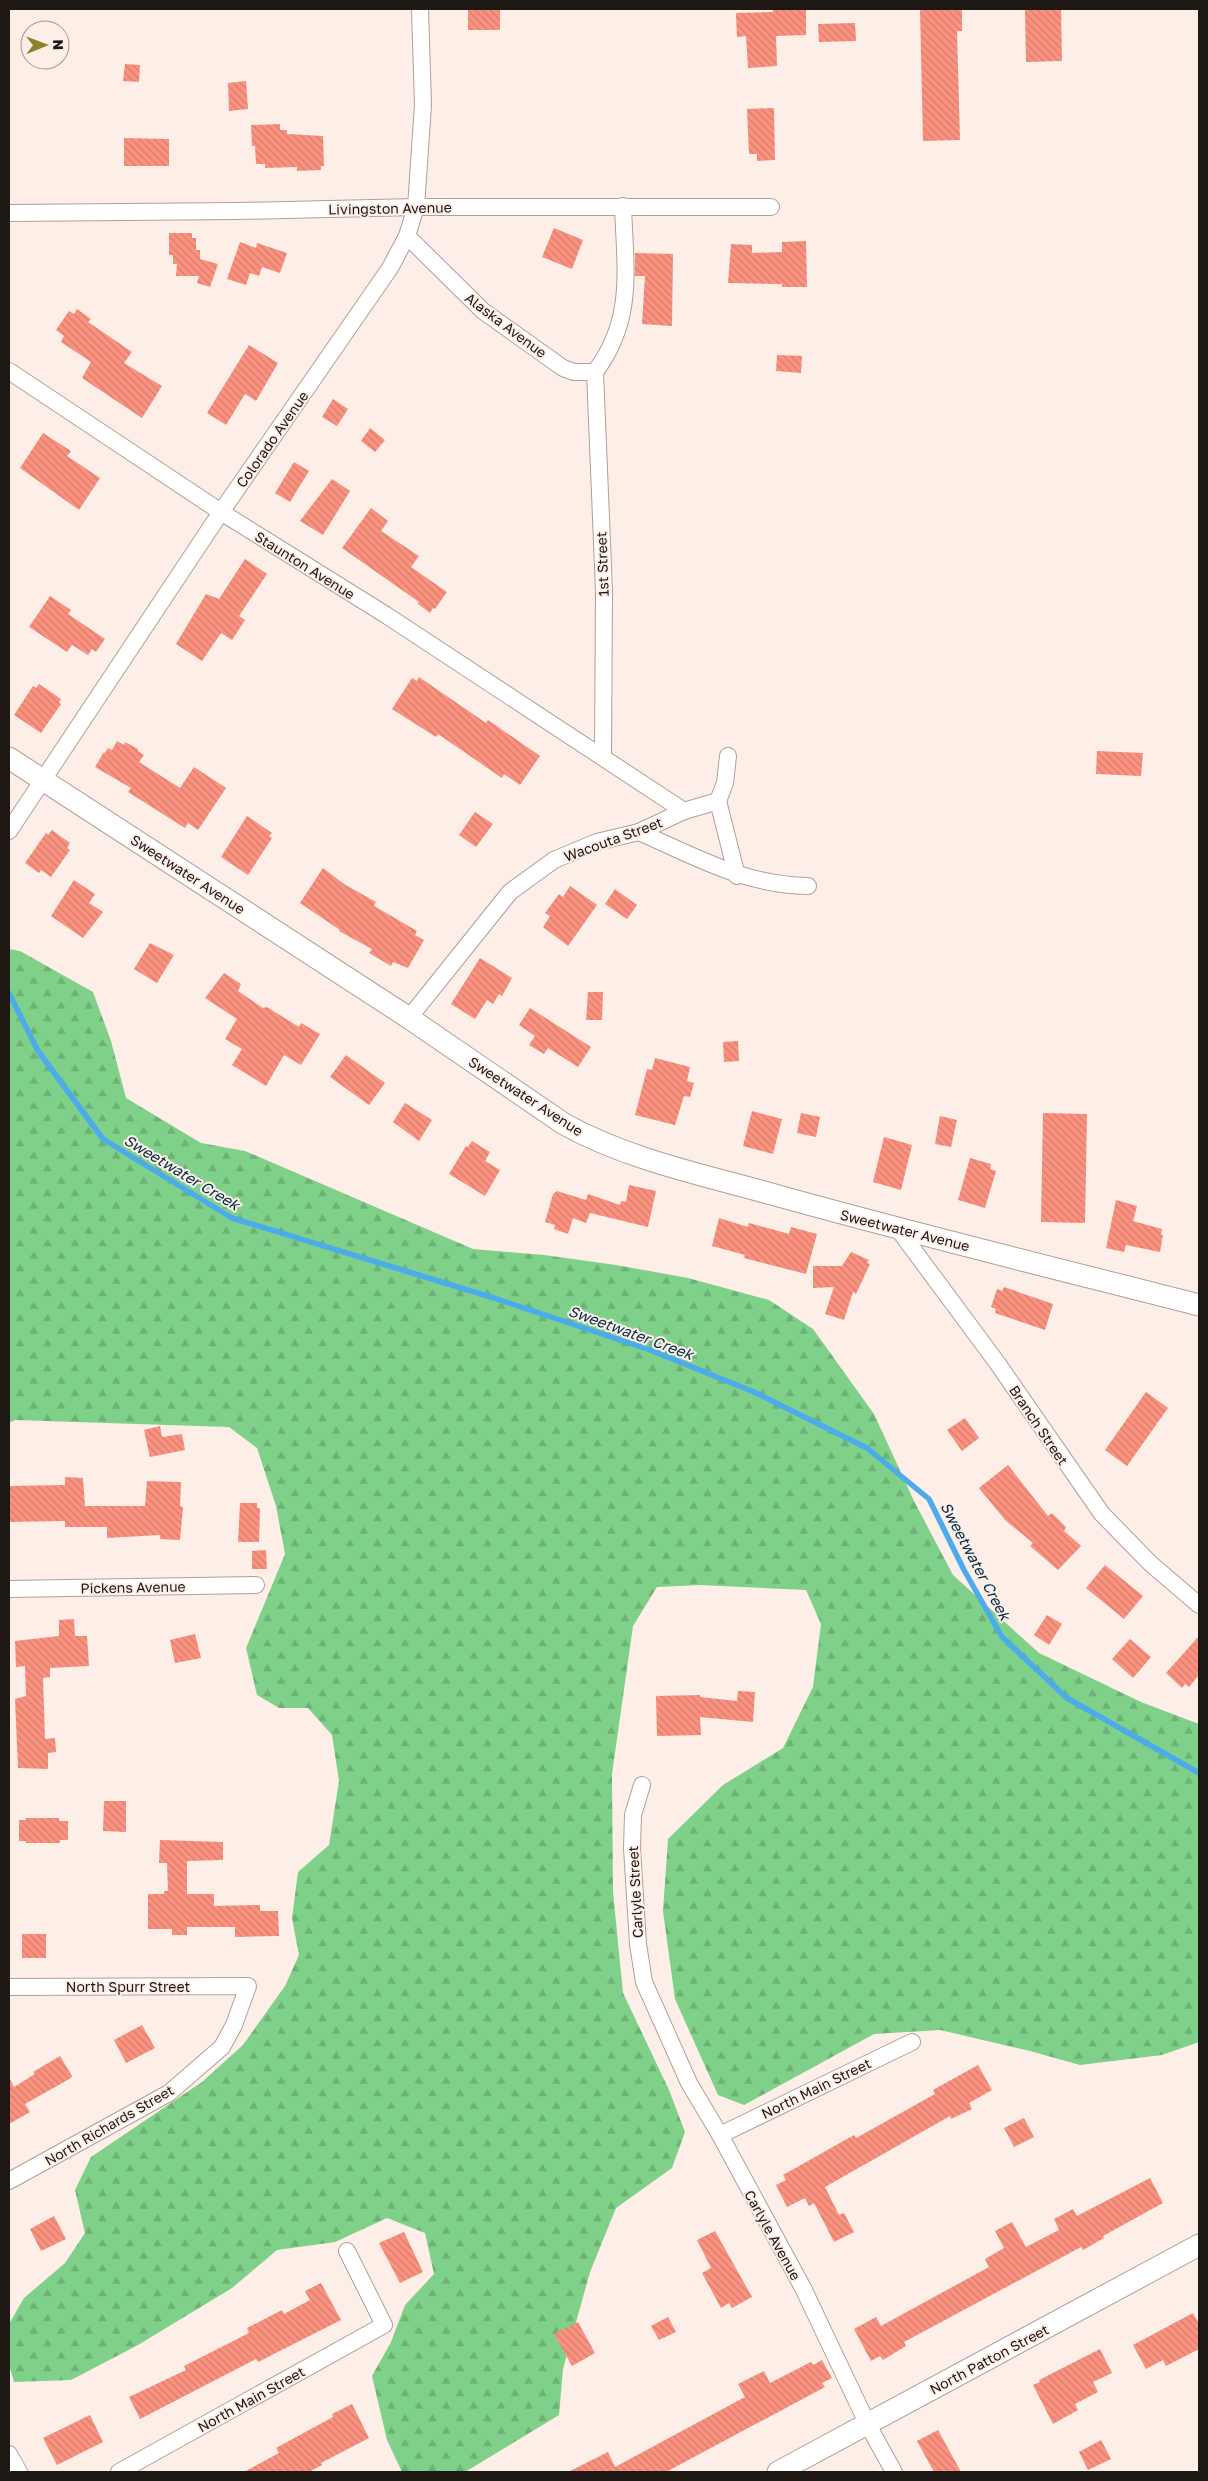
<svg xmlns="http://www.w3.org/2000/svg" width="1208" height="2481" font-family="'Golos Text',sans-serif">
<defs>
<pattern id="forest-firs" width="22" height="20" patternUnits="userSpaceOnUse" patternTransform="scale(1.25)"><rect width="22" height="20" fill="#7fd089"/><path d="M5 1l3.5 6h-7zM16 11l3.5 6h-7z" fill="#6db275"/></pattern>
<pattern id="building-back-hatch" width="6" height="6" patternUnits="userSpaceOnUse" patternTransform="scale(1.25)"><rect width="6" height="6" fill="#fa927f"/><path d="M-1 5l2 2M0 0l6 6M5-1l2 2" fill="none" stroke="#d67d6d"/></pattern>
</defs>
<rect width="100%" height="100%" fill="#fdeee8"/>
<path fill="url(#forest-firs)" d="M9,949l11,2 73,41 18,49 15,57 75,45 44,8 228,98 71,6 72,10 72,13 81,22 44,29 61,85 40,87 39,74 86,78 102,49 58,22v318l-37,13 -82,10 -50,-14 -90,-21 -66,4 -130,71 -26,-10 -43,-96 -12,-88 5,-72 55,-54 60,-37 30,-61 8,-63 -15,-34 -106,-5 -43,2 -24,39 -21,148 1,118 10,101 46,97 16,42 -13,36 -56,40 -26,64 -27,97 -4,46 -94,57h-63l-15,-32 -15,-64 19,-34 14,-37 29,-31 -9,-41 -38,-15 -52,24 -58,8 -45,38 -94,57 -67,35 -57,2 -5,-17v-41l15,-26 41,-35 20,-30 -10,-43 16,-33 111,-75 41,-37 42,-59 14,-31 -7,-37 6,-46 31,-27 10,-64 -7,-46 -24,-27h-29l-22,-13 -11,-47 39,-94 -9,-48 -19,-58 -28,-21 -214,-7 -6,3z"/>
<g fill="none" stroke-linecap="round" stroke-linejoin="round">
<path stroke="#4caceb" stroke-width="5.5" d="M9,993l29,58 65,88 129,79 262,80 156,52 104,42 113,56 62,51 35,71 38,67 65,61 132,75"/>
</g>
<g fill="url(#building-back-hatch)">
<rect x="468" y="9" width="32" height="21"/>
<path d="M773,9h33v26l-30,1 1,30 -29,2 -2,-32 -9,1 -1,-24 37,-1z"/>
<path d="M920,9h42v22h-5l3,109 -37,1z"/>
<path d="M1025,9h36l1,52 -36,1z"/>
<path d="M855,23l1,18 -37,1 -1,-18z"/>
<path d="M125,64l15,1 -1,17 -16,-1z"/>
<path d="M246,81l2,28 -19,2 -1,-28z"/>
<path d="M774,108l1,52 -18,1v-7h-8l-2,-45z"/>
<path d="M280,124v6h7v4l36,2 1,30h-3v4l-24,1v-4l-32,1v-4h-9l-1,-18h-3l-1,-21z"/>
<path d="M124,138l45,1v27h-45z"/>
<path d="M554,228l29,12 -11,29 -30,-12z"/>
<path d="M169,233h23v5h4v12h4v9l18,5 -8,23 -13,-4 2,-7h-23l1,-12h-4v-9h-4z"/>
<path d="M806,241l1,46h-25v-3l-54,-1 3,-39 21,1v8l30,-1v-10z"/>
<path d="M240,242l16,6 1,-5 30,10 -7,20 -18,-6 -3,9 -9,-3 -4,12 -19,-6z"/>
<path d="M635,253l38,1 -1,72 -30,-2 3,-48h-10z"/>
<path d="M77,309l14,10 -3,3 44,30 -8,11 38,23 -20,32 -60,-40 9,-16 -30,-20 3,-6 -8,-6 13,-19 5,3z"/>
<path d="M249,345l29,18 -22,38 -11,-7 -19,31 -19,-12z"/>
<path d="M777,355l25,1 -1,17 -25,-2z"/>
<path d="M333,399l15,10 -11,17 -15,-9z"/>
<path d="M370,428l15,12 -10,12 -14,-11z"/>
<path d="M43,433l28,18 -4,5 33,22 -21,32 -59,-42z"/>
<path d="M294,462l15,9 -19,31 -15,-9z"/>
<path d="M332,479l18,12 -27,44 -23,-14z"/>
<path d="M371,508l17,13 -7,10 38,25 -8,11 36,25 -12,17 -2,-1 -3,5 -12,-9 1,-2 -77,-54z"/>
<path d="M245,559l22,15 -28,42 6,4 -13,20 -11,-7 -19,28 -26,-17 30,-50 13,5z"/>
<path d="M50,596l21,14 -3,4 37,25 -9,13 -4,-3 -4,6 -16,-10 -5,7 -38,-25z"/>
<path d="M419,677l67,46 2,-3 52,36 -20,29 -16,-11 -2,4 -64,-44 -2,3 -44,-28 20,-31 5,3z"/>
<path d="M39,684l22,15 -2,4 2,1 -20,29 -27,-18 19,-29 3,2z"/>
<path d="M117,741l7,4 1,-3 13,7v2l6,4 -5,7 41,26 14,-21 32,21 -28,42 -10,-7 -3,5 -57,-36 3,-4 -36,-21 9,-15 1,1 3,-5 4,2z"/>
<path d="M1097,751l46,2 -2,23 -45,-2z"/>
<path d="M475,812l18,12 -17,23 -17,-12z"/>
<path d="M247,816l25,17 -3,3 3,2 -24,37 -27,-18z"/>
<path d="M52,830l18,13 -3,5 3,2 -19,27 -10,-7 -2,3 -14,-10 21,-30 2,2z"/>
<path d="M323,868l21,16 32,18 -2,4 43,25 -2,4 9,5 -16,28 -15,-6 -2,4 -22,-13 3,-4 -33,-18 1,-1 -40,-27z"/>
<path d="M74,880l21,14 -6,9 14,9 -20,26 -32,-22z"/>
<path d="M570,886l27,19 -29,41 -25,-19 7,-11 -5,-3 14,-19 4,3z"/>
<path d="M615,889l22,16 -10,14 -22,-15z"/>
<path d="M150,943l24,12 -17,28 -23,-14z"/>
<path d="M480,958l32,20 -10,18 -3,-2 -6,10 -6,-4 -12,19 -24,-15z"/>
<path d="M224,973l17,11 -3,7 25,17 4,-1 32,20 2,-4 19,11 -19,31 -17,-10 -18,31 -34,-21 10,-16 -17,-10 12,-20 -32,-21z"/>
<path d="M588,992h15l-1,28h-16z"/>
<path d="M530,1008l61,39 -13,20 -30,-19 -4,6 -15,-9 6,-9 -16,-11z"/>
<path d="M738,1041l1,20 -15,1 -1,-20z"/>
<path d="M346,1055l39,28 -16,22 -39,-28z"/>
<path d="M655,1058l35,9 -3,14 7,2 -4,14 -6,-1 -9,29 -40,-10 12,-46 5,1z"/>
<path d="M405,1103l27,17 -13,21 -26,-19z"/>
<path d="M752,1111l30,8 -9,35 -30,-8z"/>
<path d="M801,1113l19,4 -4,20 -19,-4z"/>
<path d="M1043,1113l44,1 -2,109 -44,-1z"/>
<path d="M940,1116l17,4 -6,27 -16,-3z"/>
<path d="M884,1137l28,8 -11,45 -28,-8z"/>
<path d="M472,1141l18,11 -5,9 15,9 -15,26 -36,-22 17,-28 2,1z"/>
<path d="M970,1158l21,6 -1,5 6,2 -11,37 -27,-8z"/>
<path d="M629,1185l27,6 -8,36 -58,-14 -4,10 -13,-5 -5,16 -14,-5 1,-4 -10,-3 8,-28 4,-3 29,9 2,-6 32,11 1,-4 5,1z"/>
<path d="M1116,1200l21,6 -4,15 29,8 -1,6h2l-3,17 -34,-7 -2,7 -18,-4z"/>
<path d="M719,1218l29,9 1,-4 40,11 2,-7 26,7 -11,40 -62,-16 1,-3 -33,-9z"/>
<path d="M851,1252l18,8 -2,3 3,1 -14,30 -3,-2 -9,28 -19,-6 9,-27 -21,1v-22h29z"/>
<path d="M1004,1287l49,17 -8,26 -50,-17 1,-4 -5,-2 6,-18 5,2z"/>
<path d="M1146,1392l22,16 -41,58 -22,-16z"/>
<path d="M965,1418l14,20 -17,13 -15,-21z"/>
<path d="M160,1426l2,11 20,-3 3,16 -35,7 -6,-27z"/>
<path d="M1008,1465l40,51 4,-3 14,14 -2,4 17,15 -23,24 -28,-24 3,-3 -28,-23 -26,-32z"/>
<path d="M65,1477l18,1 2,28h60l2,-25 34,1 -1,24 3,1 -3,33 -20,-1v-4l-53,3v-11h-42v-6l-56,1v-36l56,-1z"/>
<path d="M240,1503h17v5h3l-1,34h-21z"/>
<path d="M266,1550l1,19h-15v-18z"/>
<path d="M1105,1565l38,31 -19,23 -38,-31z"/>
<path d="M1047,1615l15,9 -13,21 -15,-10z"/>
<path d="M74,1619l1,17h12l2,30 -39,2v9l-7,1 2,61 10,-1 1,14 -8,1v16l-30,-1 -3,-69 11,-3 -1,-30 -9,1 -1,-26 44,-5v-16z"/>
<path d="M195,1634l6,24 -26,5 -5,-23z"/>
<path d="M1199,1636v39l-10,12 -4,-3 -3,4 -16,-15z"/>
<path d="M1130,1639l21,18 -18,21 -21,-19z"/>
<path d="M738,1691l17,1 -2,30 -53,-5 1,18 -44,1 -1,-40 44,-1v2l37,4z"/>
<path d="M104,1801h22v31l-23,-1z"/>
<path d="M26,1818h33v3h9v19h-8v3h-34v-2h-7v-21h7z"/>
<path d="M160,1840l63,2v18l-36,1v33h27v12l46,-1v6h18l1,25 -44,1v-10h-48v8h-15v-6h-24v-35h16v-3h4l-1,-28h-8z"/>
<rect x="22" y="1934" width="24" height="24"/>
<path d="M142,2025l13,23 -29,15 -12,-23z"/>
<path d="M60,2056l12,20 -1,2 -46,26 5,8 -21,12v-47l5,10 21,-13 -2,-2z"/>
<path d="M978,2065l14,25 -23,13 3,6 -21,10 -1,-3 -125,71 14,28 5,-2 10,19 -20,10 -20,-39 -5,3 -4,-8 -18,9 -11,-22 10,-5 -3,-5 71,-40 2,3 79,-44 -2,-4z"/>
<path d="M1024,2118l10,19 -20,10 -10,-19z"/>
<path d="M1150,2178l13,25 -60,33 1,2 -21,12 -2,-3 -177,95 2,4 -23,14 -3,-4 -9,5 -17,-32 22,-12 5,9 108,-59 -4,-8 19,-11 -9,-17 17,-9 14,25 33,-17 -5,-11 19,-10 4,7z"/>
<path d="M54,2216l12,23 -25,12 -11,-22z"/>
<path d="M715,2231l37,66 -20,11 -3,-5 -8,5 -19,-35 9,-5 -14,-28z"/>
<path d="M404,2232l19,40 -23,11 -21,-40z"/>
<path d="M321,2283l20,37 -83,42 -2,-3 -116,60 -11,-22 57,-27 -2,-4 65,-33 -2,-5 35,-18 2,4 26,-14 -5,-9z"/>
<path d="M1193,2313l6,11v25l-33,17 -3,-6 -17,9 -13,-24z"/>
<path d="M668,2317l8,15 -17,8 -8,-14z"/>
<path d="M578,2322l17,31 -23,13 -18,-32z"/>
<path d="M1100,2349l12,24 -19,9 5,10 -23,12 3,6 -25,14 -20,-39 7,-3 -1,-2z"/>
<path d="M822,2360l10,18 -10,5 3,4 -159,85h-98l40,-20 7,15 130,-70 -7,-13 26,-13 6,12 41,-21 2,3z"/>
<path d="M352,2404l17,34 -48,25 1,2 -13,7h-65l35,-19 -3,-5 57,-31 -1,-3z"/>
<path d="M90,2415l13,27 -46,23 -14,-27z"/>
<path d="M938,2430l23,42h-27l-17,-31z"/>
<path d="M1101,2440l10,19 -23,11 -9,-18z"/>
</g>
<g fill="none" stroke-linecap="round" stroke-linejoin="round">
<defs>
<g id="minor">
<path d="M9,213l229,-2 178,-4h355"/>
<path d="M407,236l76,75 80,57 11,4h21"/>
<path d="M9,371l212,141 165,103 298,196"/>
<path d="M595,372l9,219 -1,165"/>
<path d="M595,372c40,-53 30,-104 28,-166"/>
<path d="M718,801l19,75"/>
<path d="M9,831l212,-319 169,-244 17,-32 9,-29 7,-102 -3,-96"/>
<path d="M639,832c57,25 105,53 169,54"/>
<path d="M409,1018l101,-126 44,-32 43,-18 42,-10 45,-21 34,-10 7,-18 3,-27"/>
<path d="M898,1229l100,135 104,150 49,50 48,41"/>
<path d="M9,1589l247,-4"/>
<path d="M642,1785l-9,30 -1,33 6,96 6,38 45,101 31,52 83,153 65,137 26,47"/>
<path d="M9,1987l239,-1 -14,39 -12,22 -53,46 -160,88"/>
<path d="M720,2135l192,-93"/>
<path d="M9,2454l10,18"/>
<path d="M119,2472l265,-147 -37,-74"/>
</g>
<g id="tertiary">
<path d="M9,758l400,260 155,106c65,36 140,51 211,71 140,39 283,74 424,110"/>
<path d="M778,2472l421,-227"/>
</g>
</defs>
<use href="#minor" stroke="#b19f98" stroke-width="18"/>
<use href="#tertiary" stroke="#b19f98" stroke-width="23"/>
<use href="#minor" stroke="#fff" stroke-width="16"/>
<use href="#tertiary" stroke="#fff" stroke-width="21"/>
</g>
<g text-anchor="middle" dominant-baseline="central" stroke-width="4" stroke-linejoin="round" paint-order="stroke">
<g font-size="14" fill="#1e1815" stroke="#fdeee8">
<text transform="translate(390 208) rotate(-1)">Livingston Avenue</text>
<text transform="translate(506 325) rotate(37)">Alaska Avenue</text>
<text transform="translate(272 439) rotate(-55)">Colorado Avenue</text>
<text transform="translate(602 564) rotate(-92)">1st Street</text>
<text transform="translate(305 565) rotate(32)">Staunton Avenue</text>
<text transform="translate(613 839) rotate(-20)">Wacouta Street</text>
<text transform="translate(188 874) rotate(33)">Sweetwater Avenue</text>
<text transform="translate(526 1096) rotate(33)">Sweetwater Avenue</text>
<text transform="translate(905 1230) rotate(14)">Sweetwater Avenue</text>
<text transform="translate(1039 1425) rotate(56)">Branch Street</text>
<text transform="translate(133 1587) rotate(-1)">Pickens Avenue</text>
<text transform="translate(635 1892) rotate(-93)">Carlyle Street</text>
<text x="128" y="1986">North Spurr Street</text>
<text transform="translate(816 2088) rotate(-26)">North Main Street</text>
<text transform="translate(109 2125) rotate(-30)">North Richards Street</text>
<text transform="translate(773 2235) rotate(61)">Carlyle Avenue</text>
<text transform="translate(989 2359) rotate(-28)">North Patton Street</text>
<text transform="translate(251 2399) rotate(-29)">North Main Street</text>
</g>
<g font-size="15" font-style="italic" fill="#042f48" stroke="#fdeee8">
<text transform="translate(182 1172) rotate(31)">Sweetwater Creek</text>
<text transform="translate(631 1332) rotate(20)">Sweetwater Creek</text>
<text transform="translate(976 1561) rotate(62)">Sweetwater Creek</text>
</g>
</g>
<rect width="1208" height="2481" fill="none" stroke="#1e1815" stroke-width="20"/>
<g transform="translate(45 45) rotate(89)"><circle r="24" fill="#fdeee8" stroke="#a49894"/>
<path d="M0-4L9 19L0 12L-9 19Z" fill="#8b822a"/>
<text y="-8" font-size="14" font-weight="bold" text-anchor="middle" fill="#1e1815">N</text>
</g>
</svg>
